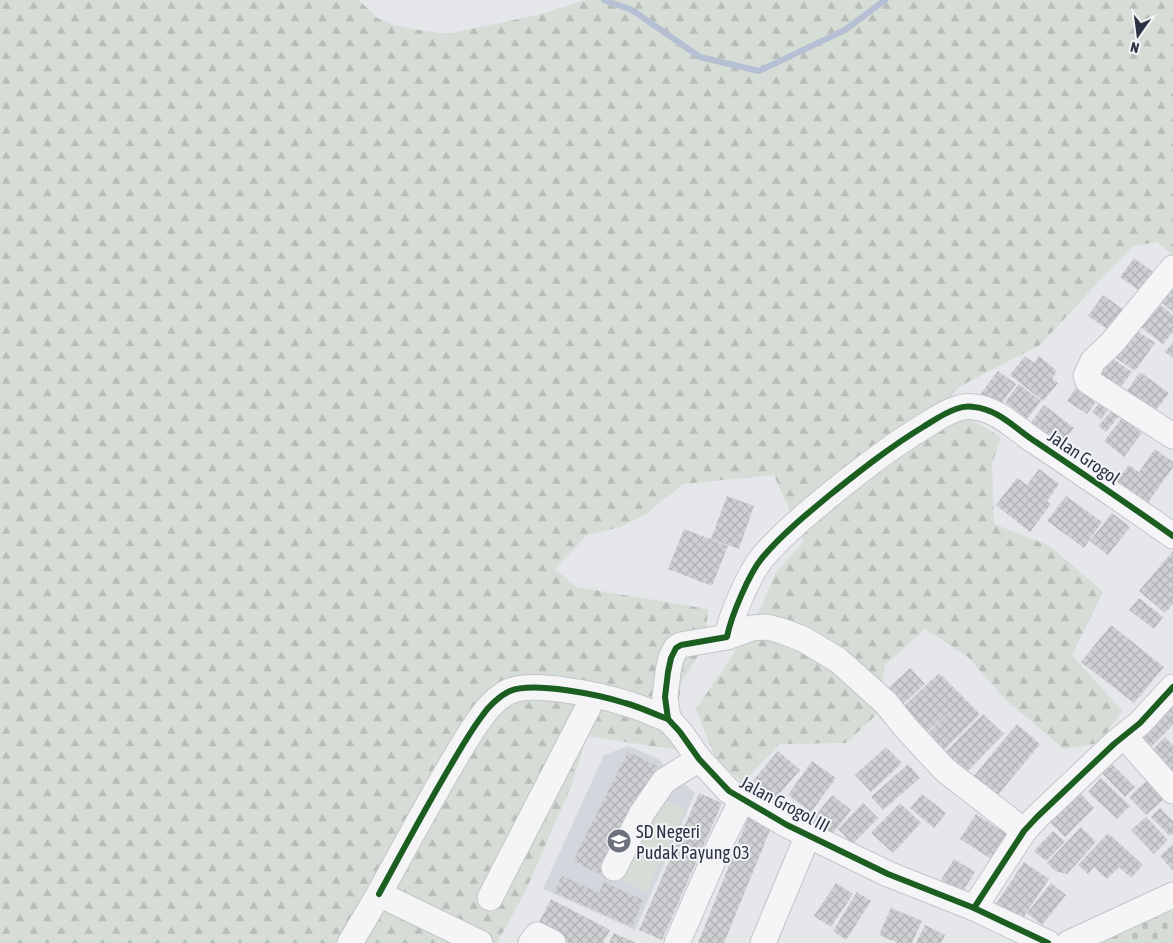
<svg xmlns="http://www.w3.org/2000/svg" width="1173" height="943" font-family="'Asap Condensed',sans-serif">
<defs>
<pattern id="forest-firs" width="22" height="20" patternUnits="userSpaceOnUse" patternTransform="scale(1.25)"><rect width="22" height="20" fill="#d5ddd6"/><path d="M5 1l3.5 6h-7zM16 11l3.5 6h-7z" fill="#b7beb9"/></pattern>
<pattern id="cemetery-stones" width="16" height="16" patternUnits="userSpaceOnUse" patternTransform="scale(1.25)"><rect width="16" height="16" fill="#d5ddd6"/><path d="M2 7V4a2 2 0 0 1 4 0v3zM10 15v-3a2 2 0 0 1 4 0v3z" fill="#b7beb9"/></pattern>
<pattern id="building-cross-hatch" width="8" height="8" patternUnits="userSpaceOnUse" patternTransform="scale(1.25)"><rect width="8" height="8" fill="#cdcfd2"/><path d="M0 0l8 8M0 8l8-8" fill="none" stroke="#b0b2b6"/></pattern>
</defs>
<rect width="100%" height="100%" fill="#e5e7ea"/>
<path fill="#d4d6dd" d="M629,746l31,14 5,7 30,26 -60,137 -92,-41 61,-134z"/>
<path fill="url(#forest-firs)" d="M0,0h359l18,18 17,7 18,4 35,5 95,-20 43,-14h588v255l-16,-13 -23,4 -33,33 -61,66 -72,37 -14,9 -8,14 55,32 -9,27 2,60 56,22 53,46 -31,63 50,56 -23,32 -35,6 -58,-49 -38,-43 -43,-28 -40,36 -8,49 -31,29 -66,1 -37,38 -26,-20 -21,-53 32,-47 33,-55 15,-35 28,-30 -30,-67 -91,9 -37,30 -26,13 -33,8 -32,34 21,18 132,22 -3,36 -24,38 -5,44 2,23 -91,-14 -15,48 -46,106 -29,53h-497z"/>
<path fill="url(#cemetery-stones)" d="M1173,906v37h-83z"/>
<path fill="#d5ddd6" d="M656,795l29,15 -38,82 -34,-16z"/>
<g fill="none" stroke-linecap="round" stroke-linejoin="round">
<path stroke="#b5c0d4" stroke-width="6" d="M604,0l28,10 68,47 59,14 86,-41 40,-30"/>
</g>
<g fill="url(#building-cross-hatch)">
<path d="M1134,258l23,17 -13,19 -24,-17z"/>
<path d="M1166,284l7,6v22l-18,-15z"/>
<path d="M1103,295l25,18 -15,20 -25,-17z"/>
<path d="M1157,302l16,13v17l-10,12 -25,-19z"/>
<path d="M1136,330l19,13 -20,28 -19,-13z"/>
<path d="M1173,342v16l-8,-6z"/>
<path d="M1025,356l9,7 5,-7 18,15 -5,7 6,5 -15,18 -33,-26z"/>
<path d="M1109,356l23,16 -16,21 -23,-16z"/>
<path d="M998,371l18,13 -19,25 -18,-13z"/>
<path d="M1140,372l29,21 -16,21 -28,-20z"/>
<path d="M1080,382l20,14 -13,18 -20,-13z"/>
<path d="M1019,384l22,17 -14,18 -22,-17z"/>
<path d="M1103,398l9,7 -11,14 -9,-7z"/>
<path d="M1044,405l30,23 -17,22 -30,-22z"/>
<path d="M1113,409l7,6 -14,17 -8,-6z"/>
<path d="M1122,418l20,15 -18,24 -20,-16z"/>
<path d="M1155,449l18,13v5l-31,44 -31,-22 18,-24 10,7z"/>
<path d="M1039,469l20,15 -12,17 4,3 -21,28 -34,-27 21,-27 10,7z"/>
<path d="M727,496l27,10 -15,43 -28,-10z"/>
<path d="M1066,496l36,26 -18,26 -37,-27z"/>
<path d="M1112,513l18,14 -22,28 -18,-14z"/>
<path d="M684,529l44,17 -16,40 -44,-17z"/>
<path d="M1173,551v53l-8,9 -26,-22z"/>
<path d="M1139,598l24,19 -9,12 -25,-19z"/>
<path d="M1111,625l53,42 -30,36 -53,-41z"/>
<path d="M910,668l15,16 -23,21 -15,-16z"/>
<path d="M939,673l41,41 -42,42 -17,-16 31,-31 -26,24 -24,-25z"/>
<path d="M1173,701v24l-28,28 -15,-14z"/>
<path d="M983,714l21,20 -43,44 -21,-21z"/>
<path d="M1017,724l23,20 -43,52 -24,-19z"/>
<path d="M1165,737l8,8v40l-28,-28z"/>
<path d="M886,747l16,16 -31,29 -16,-17z"/>
<path d="M778,751l22,19 -34,39 -22,-18z"/>
<path d="M628,752l29,14 -10,21 5,2 -45,89 -34,-17z"/>
<path d="M812,761l24,17 -25,34 -23,-17z"/>
<path d="M1111,763l24,24 -10,10 -24,-25z"/>
<path d="M908,764l12,14 -37,32 -12,-13z"/>
<path d="M1152,776l18,18 -24,21 -17,-18z"/>
<path d="M1101,778l29,28 -13,13 -29,-27z"/>
<path d="M699,793l23,10 -60,137 -23,-10z"/>
<path d="M1080,793l14,15 -29,29 -15,-15z"/>
<path d="M922,794l24,19 -12,15 -24,-20z"/>
<path d="M832,795l19,15 -23,30 -20,-15z"/>
<path d="M863,803l15,15 -25,26 -15,-15z"/>
<path d="M900,803l21,20 -28,30 -22,-20z"/>
<path d="M1160,808l13,13v12l-3,3 -19,-19z"/>
<path d="M750,813l23,10 -36,88 -13,32h-26z"/>
<path d="M976,814l34,22 -16,25 -34,-22z"/>
<path d="M1146,817l22,23 -14,14 -23,-24z"/>
<path d="M1081,827l15,15 -29,32 -12,-3 -8,-8z"/>
<path d="M1053,831l12,11 -19,19 -12,-10z"/>
<path d="M1108,833l35,32 -12,13 -12,-11 -12,12 -13,-12 -6,7 -10,-9z"/>
<path d="M1173,844v27l-13,-15z"/>
<path d="M954,859l21,13 -13,21 -21,-13z"/>
<path d="M1024,862l25,17 -28,42 -25,-17z"/>
<path d="M562,876l37,17 5,-11 39,18 -11,27 -78,-35z"/>
<path d="M836,883l17,11 -22,33 -17,-11z"/>
<path d="M1051,883l15,12 -24,30 -15,-12z"/>
<path d="M857,892l14,9 -25,39 -13,-9z"/>
<path d="M551,899l59,31 -7,13h-34l-32,-17z"/>
<path d="M891,908l31,13 -10,22h-14l-19,-8z"/>
<path d="M925,925l20,10 -4,8h-25z"/>
<path d="M614,933l22,10h-27z"/>
</g>
<g fill="none" stroke-linecap="round" stroke-linejoin="round">
<defs>
<g id="minor">
<path d="M1173,268l-61,75 -19,18 -7,15 2,5 9,6 76,49"/>
<path d="M727,637l25,-9 15,-1 15,4 21,8 35,21 48,43 20,25 39,42 79,61"/>
<path d="M1124,736l49,55"/>
<path d="M614,868l28,-55 22,-32 35,-22"/>
<path d="M379,894c24,-44 47,-87 72,-129 10,-17 19,-33 31,-49 6,-9 17,-20 28,-25 23,-10 90,4 115,12 15,4 29,11 43,16"/>
<path d="M490,898l104,-202"/>
<path d="M974,908l50,-77 13,-14 77,-73 26,-21 33,-36"/>
<path d="M350,943l29,-49 101,49"/>
<path d="M531,943l6,-8 16,8"/>
<path d="M677,943l45,-103 20,-40"/>
<path d="M763,943l45,-108"/>
<path d="M1048,943l-74,-35 -86,-34 -101,-49 -58,-34 -30,-32 -19,-27 -12,-13 -3,-22 3,-25 3,-14 5,-10 5,-3 46,-8c4,-21 22,-63 35,-79 20,-24 46,-45 69,-64 30,-24 59,-47 92,-67 10,-6 21,-14 33,-18 5,-2 13,-3 18,-2 24,2 43,23 62,35 46,31 92,62 137,94"/>
<path d="M1069,943l104,-48"/>
</g>
</defs>
<use href="#minor" stroke="#c3c5c8" stroke-width="27"/>
<use href="#minor" stroke="#f5f5f7" stroke-width="25"/>
<defs>
<g id="cycleway">
<path d="M379,894c24,-44 47,-87 72,-129 10,-17 19,-33 31,-49 6,-9 17,-20 28,-25 23,-10 90,4 115,12 15,4 29,11 43,16"/>
<path d="M974,908l50,-77 13,-14 77,-73 26,-21 33,-36"/>
<path d="M1048,943l-74,-35 -86,-34 -101,-49 -58,-34 -30,-32 -19,-27 -12,-13 -3,-22 3,-25 3,-14 5,-10 5,-3 46,-8c4,-21 22,-63 35,-79 20,-24 46,-45 69,-64 30,-24 59,-47 92,-67 10,-6 21,-14 33,-18 5,-2 13,-3 18,-2 24,2 43,23 62,35 46,31 92,62 137,94"/>
</g>
</defs>
<use href="#cycleway" stroke="#f4f5f9" stroke-width="9"/>
<use href="#cycleway" stroke="#1b5e20" stroke-width="6"/>
</g>
<defs>
<symbol id="school-disc" viewBox="-11 -11 22 22"><circle r="9.5" fill="#6d717d" stroke="#f4f5f9"/><path d="M0-5L7-2L0 1L-7-2ZM-4 1L0 2.5L4 1V4Q0 6-4 4Z" fill="#fff"/></symbol>
</defs>
<g fill-rule="evenodd">
<use href="#school-disc" x="605" y="827" width="28" height="28"/>
</g>
<g text-anchor="middle" dominant-baseline="central" stroke-width="4" stroke-linejoin="round" paint-order="stroke">
<g font-size="18" fill="#2c3243" stroke="#f4f5f9">
<text transform="translate(1084 457) rotate(34)">Jalan Grogol</text>
<text transform="translate(785 804) rotate(28)">Jalan Grogol III</text>
</g>
<g font-size="18" fill="#2c3243" stroke="#f4f5f9" text-anchor="start">
<text x="636" y="831">SD Negeri<tspan x="636" dy="21">Pudak Payung 03</tspan></text>
</g>
</g>
<g transform="translate(1138 35) rotate(194)" stroke="#f4f5f9" stroke-width="4" paint-order="stroke">
<path d="M0-4L9 19L0 12L-9 19Z" fill="#2c3243"/>
<text y="-8" font-size="14" font-weight="bold" text-anchor="middle" fill="#2c3243">N</text>
</g>
</svg>
